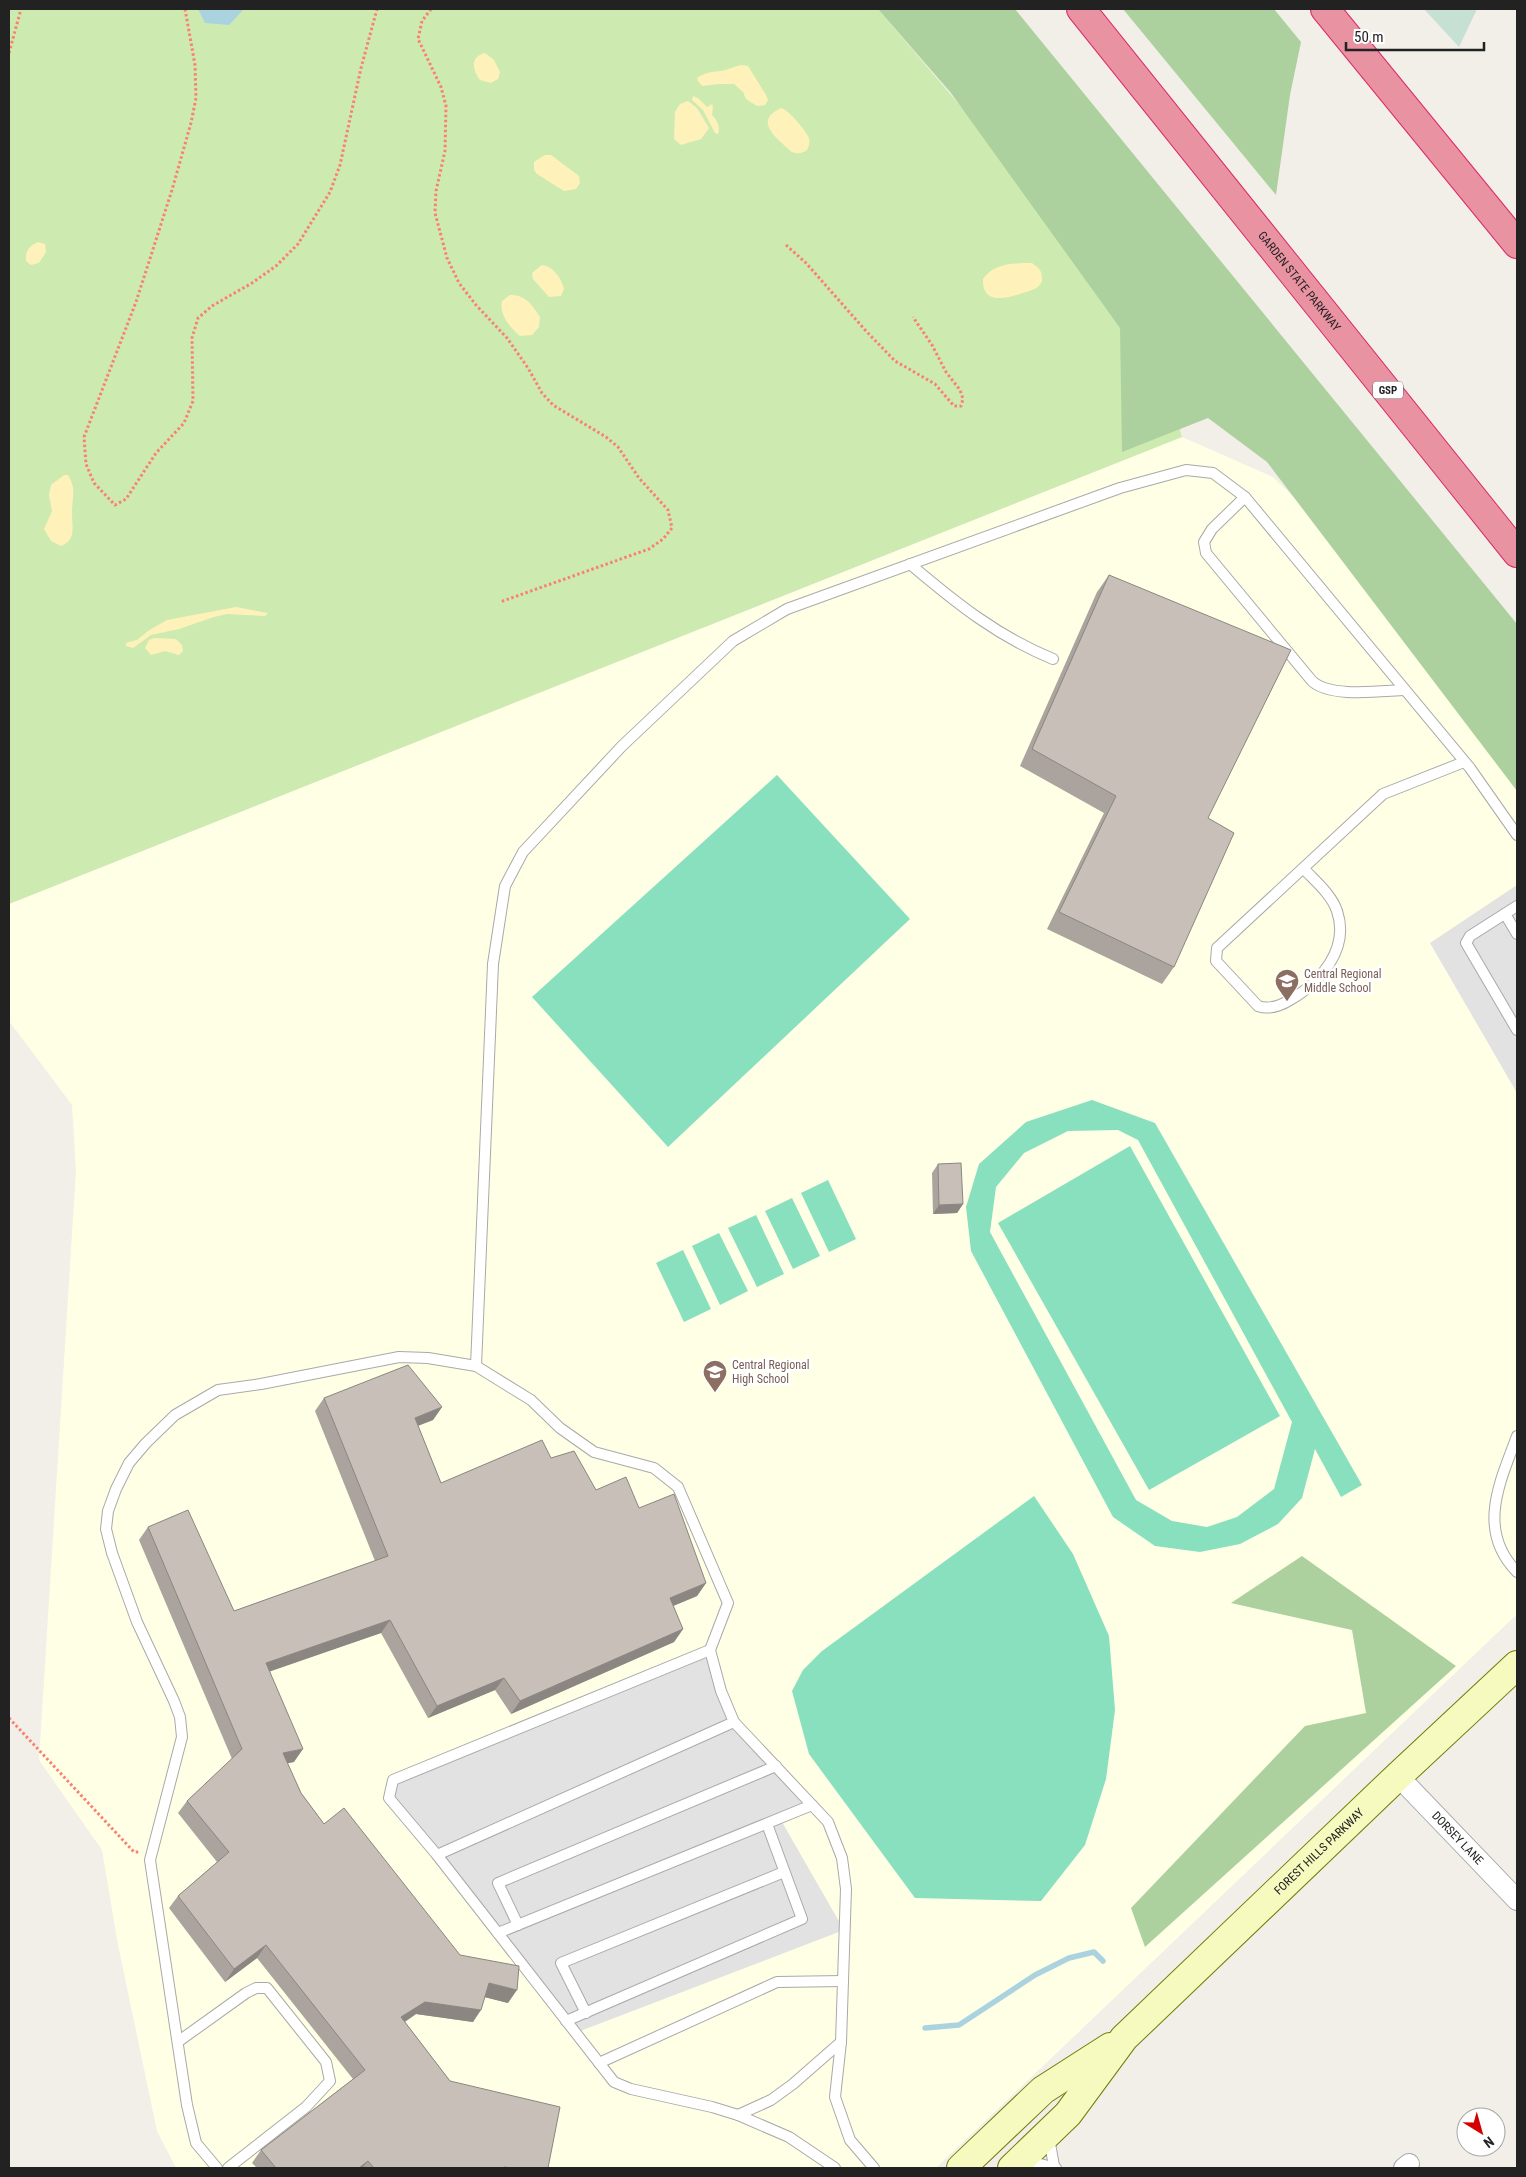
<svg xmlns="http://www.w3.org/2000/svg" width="1526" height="2177" font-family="'Roboto Condensed',sans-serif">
<rect width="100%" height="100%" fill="#f2efe9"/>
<path fill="#ffffe5" d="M1182,437l91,40 97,95 147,198v848l-2,-2 -579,552h-760l-19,-37 -39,-186 -16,-95 -63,-90 37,-590 -4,-65 -63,-84v-117z"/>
<path fill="#cdebb0" d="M9,9h869l274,323 30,105 -1173,467z"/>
<g fill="#add19e">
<path d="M878,9h137l502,615v167l-250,-329 -59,-44 -86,34 -2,-124 -169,-235z"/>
<path d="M1123,9h151l27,33 -11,53 -14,100z"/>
<path d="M1302,1556l154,110 -311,281 -14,-39 174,-182 61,-13 -14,-83 -121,-27z"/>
</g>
<path fill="#c6e0d4" d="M1424,9h53l-18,38z"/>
<g fill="#fff1ba">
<path d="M485,53l9,7 6,12 -2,7 -7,4 -11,-3c-8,-11 -10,-23 5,-27z"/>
<path d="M741,65l7,1 18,29 2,5 -3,5 -8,1 -11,-7 -3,-7 -9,-8h-16l-16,2 -4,-5 -1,-3c9,-6 14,-6 24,-7 7,-1 14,-5 20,-6z"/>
<path d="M693,96l5,2 9,9 5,-3 1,2 -1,9c5,4 9,14 6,19l-3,-1 -12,-23 -11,-10z"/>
<path d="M688,101l9,7 12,20 -8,11 -20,6 -7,-6 1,-27 5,-8z"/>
<path d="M781,108c8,2 25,23 28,30 1,5 0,8 -2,12 -3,2 -7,4 -11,3 -5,0 -7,-4 -10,-6 -13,-12 -31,-27 -5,-39z"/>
<path d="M545,155h6l28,21 1,7 -4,6 -12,2 -27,-17 -3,-4v-8z"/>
<path d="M38,242l7,2 1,8 -7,11 -8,2 -5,-4c-1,-10 3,-15 12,-19z"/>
<path d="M1032,263c8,6 10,7 10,18 -4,9 -11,9 -19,12 -15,5 -41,13 -40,-14 11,-16 31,-16 49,-16z"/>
<path d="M542,265c12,2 19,13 22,24l-3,7 -12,1 -16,-18 -1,-6z"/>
<path d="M510,295c15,-1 23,11 30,22l-1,10 -7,8 -12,1c-10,-9 -21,-21 -18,-35z"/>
<path d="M64,475h4c8,14 5,18 4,34 -1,14 6,31 -11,37l-10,-5 -7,-12 8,-18 -3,-16 2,-10z"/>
<path d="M236,607l32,6 -3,3 -38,-2 -13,3 -35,12 -28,6 -18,13 -7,-2v-3l11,-3 11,-9 19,-11z"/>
<path d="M154,638l22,1 6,6 1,6 -4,4 -14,-4 -14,4 -6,-7 4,-8z"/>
</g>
<g fill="#88e0be" fill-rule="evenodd">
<path d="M777,775l133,144 -242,228 -136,-150z"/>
<path d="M1092,1100l63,23 207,362 -21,12 -26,-48 -13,49 -24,26 -38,20 -40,8 -45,-6 -42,-29 -142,-266 -5,-44 13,-43 47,-42zM1118,1130l20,10 154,282 -18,67 -37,28 -30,10 -35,-6 -36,-21 -146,-268 6,-45 28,-34 44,-22z"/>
<path d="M1130,1146l150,270 -131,74 -151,-267z"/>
<path d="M828,1180l28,59 -27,13 -28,-59z"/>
<path d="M792,1198l28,58 -27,13 -28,-58z"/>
<path d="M756,1215l28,59 -27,13 -29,-59z"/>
<path d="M719,1233l29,58 -28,14 -28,-59z"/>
<path d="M683,1250l28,59 -27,13 -28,-59z"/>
<path d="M1034,1496l39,58 36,82 6,74 -9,69 -21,66 -44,56 -126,-3 -106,-144 -17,-63 11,-21 19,-19z"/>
</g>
<g fill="#e2e2e2">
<path d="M1517,885v208l-87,-150z"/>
<path d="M710,1650l24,72 78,83 -30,17 62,108 -269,103 -186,-235 4,-18z"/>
</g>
<path fill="#aad3df" d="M198,9h46l-15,16 -24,-2z"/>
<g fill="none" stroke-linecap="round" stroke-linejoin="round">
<path stroke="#aad3df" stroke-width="5.5" d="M925,2028l34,-3 76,-50 34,-17 25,-6 9,9"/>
<defs>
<g id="lane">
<path d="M1245,497l-33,32 -8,13 2,11 106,128c18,17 68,10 93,9"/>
<path d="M910,564c46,39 87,72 143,95"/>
<path d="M1304,869c11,12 28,26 33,42 13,38 -17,72 -47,89 -10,6 -21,10 -32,6l-42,-45 1,-13 166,-154 81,-32"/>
<path d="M1517,906l-47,30 -4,7 51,87"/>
<path d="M1505,914l12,20"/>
<path d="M476,1366l17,-402 12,-78 18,-34 99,-106 111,-105 54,-32 333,-121 66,-18 27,3 32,24 225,271 47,67"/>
<path d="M1517,1436c-17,46 -41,94 0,136"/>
<path d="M710,1650l-317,130 -4,18 48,57 177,227 17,7 81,18 26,8 51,22 46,31"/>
<path d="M437,1855l297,-133"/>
<path d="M518,1925l-20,-42 278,-117"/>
<path d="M498,1933l314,-128"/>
<path d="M586,2013l-25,-50 223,-91"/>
<path d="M566,2021l236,-102 -35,-95"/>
<path d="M179,2041l67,-48 10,-5h11l59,74 4,19 -24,26 -78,61"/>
<path d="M599,2063l178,-81 66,-1"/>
<path d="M738,2115l33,-15 22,-16 48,-42"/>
<path d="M1049,2138l5,28"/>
<path d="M1025,2160l31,8"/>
<path d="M217,2168l-21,-25 -9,-38 -37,-245 32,-123 -2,-20 -6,-16 -37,-79 -25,-69 -6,-24 2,-18 8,-22 13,-26 17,-20 29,-28 43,-25 43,-6 138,-27 29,1 48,8 55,34 29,28 34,24 60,16 24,19 50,116 -18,47 11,41 13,31 94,100 14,36 4,31 -5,153 -6,55 15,43 24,28"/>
</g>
<g id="street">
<path id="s1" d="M1398,1776l119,124"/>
<path d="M1404,2168l5,-4"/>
</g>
<g id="secondary">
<path d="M961,2168l82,-78 67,-43"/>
<path id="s2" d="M1012,2168l56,-54 56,-76 274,-262 119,-111"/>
</g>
<g id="highway">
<path id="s3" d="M1081,9l436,544"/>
<path d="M1325,9l192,235"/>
</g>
</defs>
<use href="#lane" stroke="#a9a9a9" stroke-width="12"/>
<use href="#street" stroke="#a9a9a9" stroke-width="22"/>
<use href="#secondary" stroke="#707d05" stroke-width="30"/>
<use href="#highway" stroke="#dc2a67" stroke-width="30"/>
<g stroke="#fa8072" stroke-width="3" stroke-dasharray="2.5 2.5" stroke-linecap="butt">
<path d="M185,9l10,56 1,33 -5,25 -19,67 -36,112 -52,135 2,27 8,19 21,22 11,-6 30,-46 28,-30 9,-22 -1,-63 6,-20 14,-12 40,-23 24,-17 22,-22 32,-52 10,-27 21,-97 16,-59"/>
<path d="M431,9l-9,12 -4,18 23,48 5,19 -1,45 -9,40 -1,22 12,45 12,25 17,22 31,33 21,30 14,25 11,12 53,32 12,10 21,31 29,32 4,18 -9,11 -14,10 -149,53"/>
<path d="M9,53l12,-44"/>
<path d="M786,245l20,18 60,68 29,30 40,23 19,22h7l2,-7 -3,-9 -14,-18 -14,-27 -19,-28"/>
<path d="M9,1718l125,134h5"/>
</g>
<use href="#lane" stroke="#fff" stroke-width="10"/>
<use href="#street" stroke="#fff" stroke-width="20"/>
<use href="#secondary" stroke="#f7fabf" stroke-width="28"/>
<use href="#highway" stroke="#e892a2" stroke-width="28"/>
</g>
<g fill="#aba49e">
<path d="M1109,575l99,243 -34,149 -12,17 -115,-55 57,-116 -84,-47 77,-174z"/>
<path d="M938,1164l25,40 -6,9 -24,1 -1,-41z"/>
<path d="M324,1398l118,9 -9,13 -15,6 23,57 110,-25 45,32 43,18 67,75 -9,13 -24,10 10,23 -9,13 -163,72 -16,-24 -67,28 -47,-85 -112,38 25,91 -7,1 14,30 23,31 136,131 48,48 -23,-6 -12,25 -57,-8 -11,8 45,59 98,87h-291l-5,-5 9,-13 92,-71 -96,-121 -32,24 -56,-74 9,-12 39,-34 -39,-49 9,-12 45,-42 -93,-219 9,-13 86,84 141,-50 -60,-150z"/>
</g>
<g fill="#8b8681">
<path d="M963,1204l-6,9 -24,1 6,-9z"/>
<path d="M442,1407l-9,13 -27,10 9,-12z"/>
<path d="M706,1583l-9,13 -36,15 9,-13z"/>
<path d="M390,1620l-9,13 -124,43 9,-13z"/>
<path d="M683,1629l-9,13 -163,72 9,-13z"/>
<path d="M504,1678l-9,12 -67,28 9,-12z"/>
<path d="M303,1749l-9,13 -20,4 9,-13z"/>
<path d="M266,1945l-9,13 -32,24 9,-13z"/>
<path d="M489,1983l28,7 -9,13 -28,-7z"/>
<path d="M425,2002l56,8 -8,12 -57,-8 -24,16 9,-13z"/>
<path d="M368,2161l-6,7h-3z"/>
</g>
<g fill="#c7bfb8" stroke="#8b8681">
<path d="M1109,575l182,75 -83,168 26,15 -60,134 -115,-55 57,-116 -84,-47z"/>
<path d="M961,1163l2,41 -24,1 -1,-41z"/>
<path d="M408,1365l34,42 -27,11 26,65 101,-43 9,18 23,-7 22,39 30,-13 13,31 35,-14 32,89 -36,15 13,31 -163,72 -16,-23 -67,28 -47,-86 -124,43 37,86 -20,4 18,40 23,31 20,-16 116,147 59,11 -2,24 -28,-7 -8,27 -56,-8 -24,15 49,64 110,26 -12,61h-37l-7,-1 -1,1h-129l-6,-7 -9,7h-83l-15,-18 104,-80 -99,-125 -32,24 -56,-73 51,-44 -42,-51 55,-52 -94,-222 40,-17 46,101 154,-55 -64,-158z"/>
</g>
<defs>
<symbol id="school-pin" viewBox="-11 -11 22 30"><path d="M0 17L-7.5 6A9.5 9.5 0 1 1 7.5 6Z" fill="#8d6e63" stroke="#fff"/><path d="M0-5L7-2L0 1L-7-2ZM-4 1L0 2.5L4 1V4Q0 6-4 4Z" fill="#fff"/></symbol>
</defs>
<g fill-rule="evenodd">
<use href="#school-pin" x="1273" y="967" width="28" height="38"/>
<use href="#school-pin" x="701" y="1358" width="28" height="38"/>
</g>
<g text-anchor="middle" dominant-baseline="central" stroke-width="5" stroke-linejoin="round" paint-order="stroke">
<rect fill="#fff" stroke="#646464" stroke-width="1" x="1373" y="381.5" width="30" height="17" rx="4"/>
<g font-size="11" font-weight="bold" fill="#222">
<text x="1388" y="390">GSP</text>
</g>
<g font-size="12" fill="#222" stroke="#fff">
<text stroke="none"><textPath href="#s3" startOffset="349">GARDEN STATE PARKWAY</textPath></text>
<text stroke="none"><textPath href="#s1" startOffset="86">DORSEY LANE</textPath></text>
<text stroke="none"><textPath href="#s2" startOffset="442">FOREST HILLS PARKWAY</textPath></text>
</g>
<g font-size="12" fill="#785e54" stroke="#fff" text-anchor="start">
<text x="1304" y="974">Central Regional<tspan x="1304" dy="14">Middle School</tspan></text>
<text x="732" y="1365">Central Regional<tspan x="732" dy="14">High School</tspan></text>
</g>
</g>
<rect width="1526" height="2177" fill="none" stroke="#222222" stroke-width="20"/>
<g transform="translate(1481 2132) rotate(143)"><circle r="24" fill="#ffffff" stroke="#a7a7a7"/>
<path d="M0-4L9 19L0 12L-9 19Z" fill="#d40000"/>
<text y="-8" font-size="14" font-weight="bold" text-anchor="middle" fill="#222222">N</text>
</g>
<path d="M1346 42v8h138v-8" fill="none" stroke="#222222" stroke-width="2.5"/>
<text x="1354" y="42" font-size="15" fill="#222222" stroke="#ffffff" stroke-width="4" paint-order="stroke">50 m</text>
</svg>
